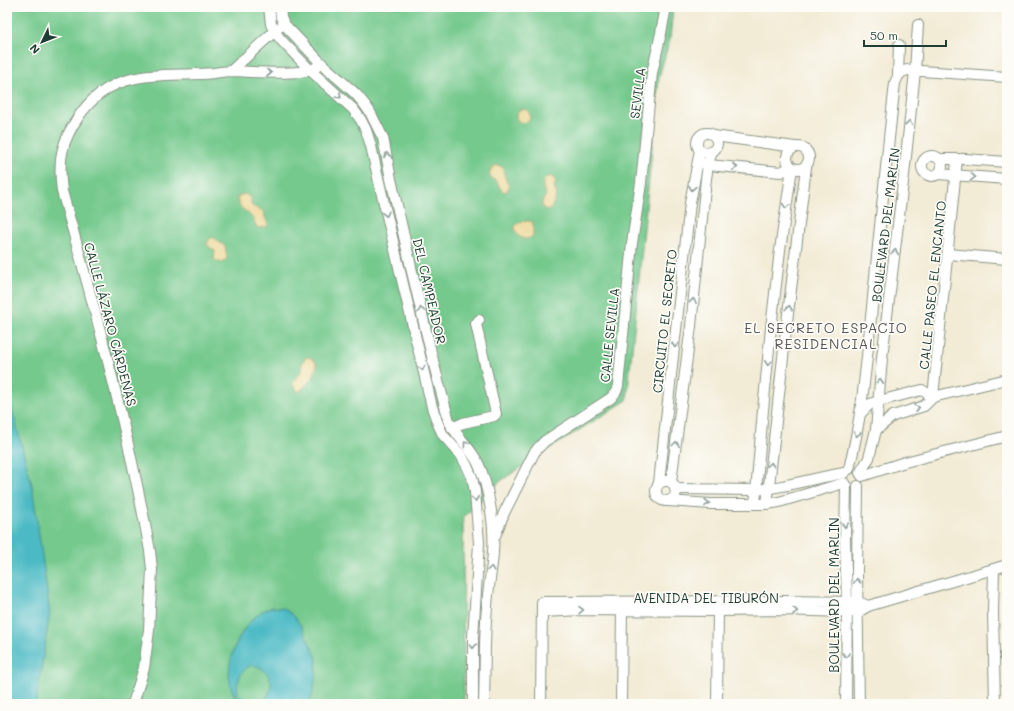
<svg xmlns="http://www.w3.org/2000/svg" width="1014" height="711" font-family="Mali,sans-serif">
<rect width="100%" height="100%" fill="#fdfcf7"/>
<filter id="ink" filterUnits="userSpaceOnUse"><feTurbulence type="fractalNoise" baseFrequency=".025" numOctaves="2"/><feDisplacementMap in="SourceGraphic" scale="8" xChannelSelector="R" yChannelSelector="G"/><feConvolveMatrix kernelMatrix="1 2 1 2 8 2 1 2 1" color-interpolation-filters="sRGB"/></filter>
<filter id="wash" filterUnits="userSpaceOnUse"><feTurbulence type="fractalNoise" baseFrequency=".012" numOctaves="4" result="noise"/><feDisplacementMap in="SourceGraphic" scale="16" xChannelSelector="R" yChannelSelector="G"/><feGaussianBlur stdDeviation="0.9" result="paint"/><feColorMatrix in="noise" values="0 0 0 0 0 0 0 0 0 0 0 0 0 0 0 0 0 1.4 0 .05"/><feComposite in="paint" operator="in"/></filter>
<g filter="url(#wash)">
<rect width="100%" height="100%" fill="#f2ebd5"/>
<path fill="#75c98d" stroke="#4a8360" d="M7,7h666l-3,31 -11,39 -32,323 -83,52 -42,28 -39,38 1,186h-457z"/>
<g fill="#eeda9e" stroke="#868c69">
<circle cx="523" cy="116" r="7"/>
<path d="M497,165c10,2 5,6 8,12 1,4 3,7 4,10l-2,4 -3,1c-5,-3 -4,-6 -7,-10 -3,-4 -3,-1 -6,-4 -4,-5 1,-11 6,-13z"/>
<path d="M551,176l5,5 -2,7 3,6c-1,2 -5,13 -6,15 -4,3 -10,-1 -9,-6 0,-3 3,-6 4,-8 -4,-8 -6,-16 5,-19z"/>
<path d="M245,194l6,4v7c4,4 10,3 13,7l1,5 3,7 -1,3 -10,1c-1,-3 -3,-7 -4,-9 -6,-9 -15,-9 -16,-22l4,-2z"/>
<path d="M530,221l3,1v14c-2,1 -4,3 -6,3 -9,1 -18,-13 -7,-17 3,-1 7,-1 10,-1z"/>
<path d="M212,237l13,9 2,12 -4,5 -7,-2 -2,-2 1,-8 -8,-6 1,-4z"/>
<path d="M309,357l5,3 3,5 -4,13 -14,14c-14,-12 -1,-11 2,-21 2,-6 0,-1 1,-7 0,0 3,-5 3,-6z"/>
</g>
<g fill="#4cbac4" stroke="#367c7c">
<path d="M7,389l25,96 18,128 -14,89 -1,2h-28z"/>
<path d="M272,607l12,1 11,9 6,9 16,32 -1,18 -4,20 -3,8h-71l-4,-7 5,-2c10,7 26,12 31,-4 0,-2 1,-4 1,-7 0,-9 -11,-21 -21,-18 -9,4 -15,18 -12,27l-4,2c-13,-27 3,-63 24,-81 4,-3 9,-5 14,-7z"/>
</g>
</g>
<g filter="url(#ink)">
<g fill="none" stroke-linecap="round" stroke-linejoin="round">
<defs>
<g id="street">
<path d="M269,7l2,17 3,7 8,10 28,29 43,39 8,11 5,10 5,16 8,36 53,225 6,17 5,11 18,20 6,11 5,11 3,15 4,51 -6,95v66"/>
<path d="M280,7l1,10 3,7 37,39 35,31 9,11 5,7 13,26 8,41 22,97 21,89 15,56c7,15 21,26 29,42 11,23 17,64 15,89 -1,18 -5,36 -6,55 -3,32 -2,65 -3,97"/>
<path d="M231,71l47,-43"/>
<path d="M898,76l4,-4 5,-2 100,7"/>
<circle cx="707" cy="143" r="10"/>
<path d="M714,136l81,11"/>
<circle cx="798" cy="158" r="11"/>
<circle cx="932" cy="166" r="10"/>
<path d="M940,159h25l42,3"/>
<path d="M703,163l5,2 73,7 10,-5"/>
<path d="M938,174l69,5"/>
<path d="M948,254l59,5"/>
<path d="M933,397l24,-238"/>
<path d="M860,414l10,-10 9,-3 43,-11 11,7"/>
<path d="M452,428l11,-5 31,-7 2,-2 -20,-90 3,-4"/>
<path d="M876,430l17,-14 31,-10 9,-9 74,-18"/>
<path d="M849,469c14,-56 18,-114 24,-172 7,-71 14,-143 22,-214l3,-7 1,-31"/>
<path d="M860,473l9,-15 7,-28 6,-72 23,-192 10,-95 3,-46"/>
<path d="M862,476l43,-14 102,-26"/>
<circle cx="666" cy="491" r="10"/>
<path d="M671,482l20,-156 15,-147 2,-14 4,-14"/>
<path d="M659,483l31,-280 10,-53"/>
<path d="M858,486l-1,88 2,130"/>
<path d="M675,489l81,1c29,-3 58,-12 88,-17"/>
<path d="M668,501l43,3h56l12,-2 65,-19"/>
<path d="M755,504l8,-94 8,-82 9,-78 12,-82"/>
<path d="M767,504l19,-174 20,-163"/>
<path d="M495,536l9,-23 30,-60 4,-5 7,-7 66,-43 5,-6 2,-6 14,-143 9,-60 11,-110 9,-40 5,-26"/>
<path d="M994,569l-1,42 2,93"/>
<path d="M542,612l41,-2 135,1 61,-1 67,2h12l10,-6 139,-41"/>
<path d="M133,704l11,-36 5,-38 3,-61 -2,-18c-22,-122 -55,-241 -88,-360 -4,-31 -1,-49 17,-75 31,-45 72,-40 120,-42 12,0 24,-3 36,-3 21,1 43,3 64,1 3,-1 8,0 12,-2 3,-1 7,-4 10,-7"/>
<path d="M541,704l1,-102 237,-1 79,1 10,4"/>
<path d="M621,704l1,-99"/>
<path d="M717,704l1,-99"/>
<path d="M846,704l1,-102 -2,-62 1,-54"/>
</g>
</defs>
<use href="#street" stroke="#889484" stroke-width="12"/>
<use href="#street" stroke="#fff" stroke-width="10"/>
</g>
<defs><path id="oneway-chevron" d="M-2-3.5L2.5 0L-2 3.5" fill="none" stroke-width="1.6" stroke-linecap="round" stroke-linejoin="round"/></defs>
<g stroke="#8f9e9a">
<use href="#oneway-chevron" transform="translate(269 73)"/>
<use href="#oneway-chevron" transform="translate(339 96) rotate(42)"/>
<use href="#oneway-chevron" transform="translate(909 123) rotate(-84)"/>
<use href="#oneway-chevron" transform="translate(387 155) rotate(-101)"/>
<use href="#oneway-chevron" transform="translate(735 167) rotate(5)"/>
<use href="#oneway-chevron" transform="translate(973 177) rotate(3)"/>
<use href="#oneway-chevron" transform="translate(692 188) rotate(100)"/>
<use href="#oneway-chevron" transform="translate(786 206) rotate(98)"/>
<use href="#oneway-chevron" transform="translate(386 214) rotate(77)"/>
<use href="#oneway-chevron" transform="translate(895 252) rotate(-83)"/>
<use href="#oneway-chevron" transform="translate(693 301) rotate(-84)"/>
<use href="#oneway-chevron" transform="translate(789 308) rotate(-83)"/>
<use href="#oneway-chevron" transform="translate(421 310) rotate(-103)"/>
<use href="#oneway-chevron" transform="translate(675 345) rotate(96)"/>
<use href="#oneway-chevron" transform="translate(768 363) rotate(96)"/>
<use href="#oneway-chevron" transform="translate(422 368) rotate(77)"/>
<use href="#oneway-chevron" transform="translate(880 381) rotate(-86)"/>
<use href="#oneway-chevron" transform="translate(917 408) rotate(-19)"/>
<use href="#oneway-chevron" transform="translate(857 434) rotate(99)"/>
<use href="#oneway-chevron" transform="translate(466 444) rotate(-127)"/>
<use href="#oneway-chevron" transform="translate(676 444) rotate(-83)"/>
<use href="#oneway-chevron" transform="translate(771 465) rotate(-83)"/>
<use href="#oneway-chevron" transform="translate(475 499) rotate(84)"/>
<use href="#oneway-chevron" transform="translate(707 503) rotate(2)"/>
<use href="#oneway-chevron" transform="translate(845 525) rotate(91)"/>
<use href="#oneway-chevron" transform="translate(491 569) rotate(-82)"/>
<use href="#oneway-chevron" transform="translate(857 581) rotate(-92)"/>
<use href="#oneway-chevron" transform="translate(581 610) rotate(-1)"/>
<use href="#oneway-chevron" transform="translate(795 611) rotate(2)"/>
<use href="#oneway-chevron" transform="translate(473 646) rotate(90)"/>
<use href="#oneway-chevron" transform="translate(846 655) rotate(91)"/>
</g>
</g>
<g text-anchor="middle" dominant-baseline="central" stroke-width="3.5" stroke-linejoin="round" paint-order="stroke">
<g font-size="13" fill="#1f3d34" stroke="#fdfcf7">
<text transform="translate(637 93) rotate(-83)">SEVILLA</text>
<text transform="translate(885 225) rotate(-83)">BOULEVARD DEL MARLIN</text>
<text transform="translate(932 285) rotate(-84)">CALLE PASEO EL ENCANTO</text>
<text transform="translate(430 291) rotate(77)">DEL CAMPEADOR</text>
<text transform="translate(664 321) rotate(-84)">CIRCUITO EL SECRETO</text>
<text transform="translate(111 324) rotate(75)">CALLE LÁZARO CÁRDENAS</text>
<text transform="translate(609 335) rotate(-84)">CALLE SEVILLA</text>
<text transform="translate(833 595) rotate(-90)">BOULEVARD DEL MARLIN</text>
<text x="706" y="597">AVENIDA DEL TIBURÓN</text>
</g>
<g font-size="14" letter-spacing="1" fill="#5c5a5c" stroke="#fdfcf7">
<text x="826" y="327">EL SECRETO ESPACIO<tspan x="826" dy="16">RESIDENCIAL</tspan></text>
</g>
</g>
<rect width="1014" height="711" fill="none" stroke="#fdfcf7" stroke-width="24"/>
<g transform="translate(42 42) rotate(227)" stroke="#fdfcf7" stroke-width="3" paint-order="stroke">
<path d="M0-3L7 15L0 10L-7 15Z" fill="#1f3d34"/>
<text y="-6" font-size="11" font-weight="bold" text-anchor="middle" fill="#1f3d34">N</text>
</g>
<path d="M864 40v6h82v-6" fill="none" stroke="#1f3d34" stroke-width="2"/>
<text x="870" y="40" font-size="12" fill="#1f3d34" stroke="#fdfcf7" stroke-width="3" paint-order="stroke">50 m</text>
</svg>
